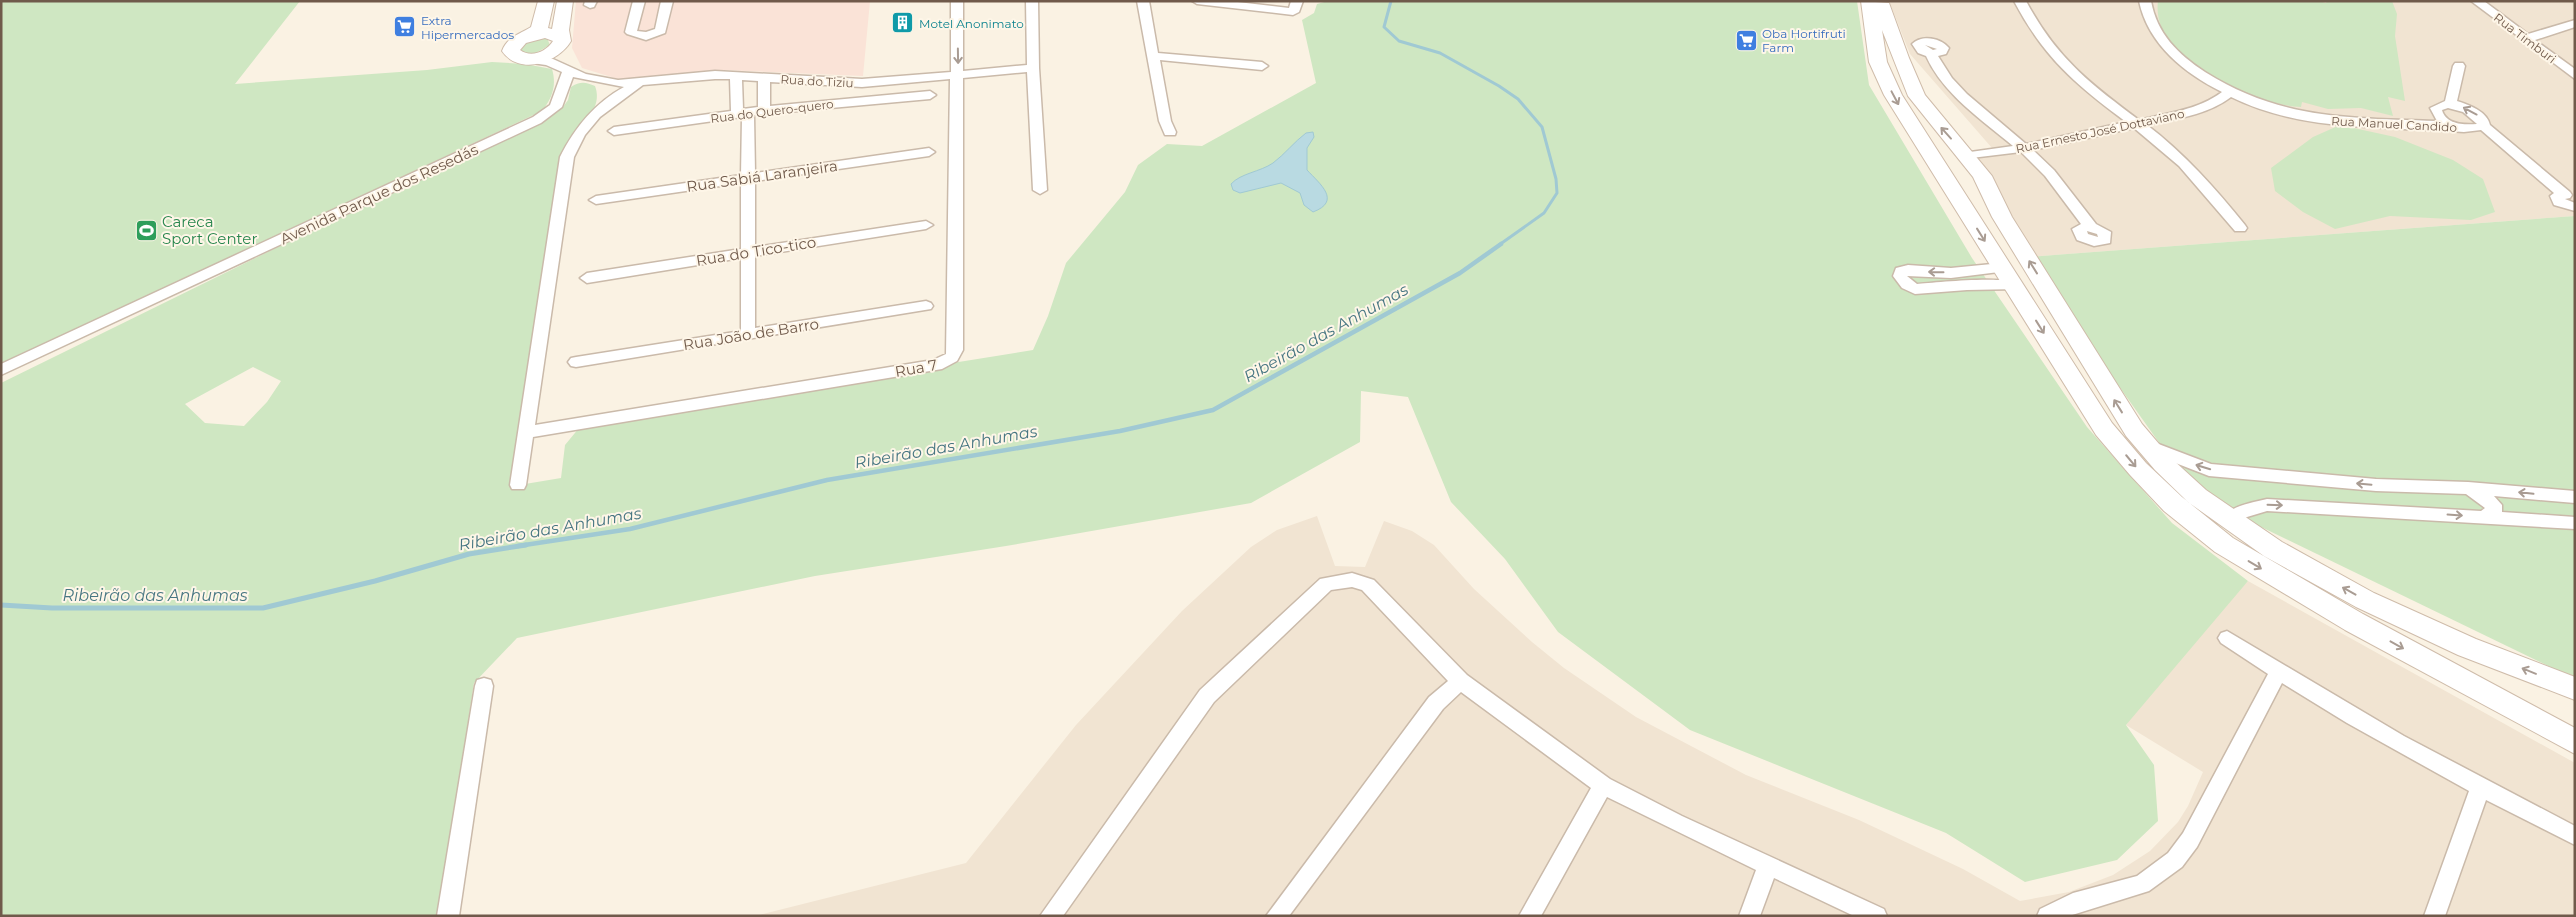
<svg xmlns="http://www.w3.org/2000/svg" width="2576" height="917" font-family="Montserrat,sans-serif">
<rect width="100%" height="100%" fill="#faf2e3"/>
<g fill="#f1e4d2">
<path d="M1889,1h686v215l-548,41 -59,-101 24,-8 -82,-94z"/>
<path d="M1317,516l18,50 30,1 19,-46 28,10 22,14 40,44 58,53 32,26 72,49 110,58 113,45 104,49 57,32 49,-9 44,-17 37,-24 28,-29 10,-16 15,-34 -77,-47 37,-59 85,-85 327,182v153h-1820l211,-53 110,-138 106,-114 69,-64 26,-17z"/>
</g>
<path fill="#fae3d7" d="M576,1h294l-7,75 -141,-6 -104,9 -36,-11 -10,-20z"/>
<g fill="#cfe7c2" fill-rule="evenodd">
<path d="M1,1h299l-65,83 192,-14 65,-8 33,2 27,5c5,17 0,29 -10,42l-541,254z"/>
<path d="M1328,1h529l12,84 103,173 115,169 85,96 76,58 -122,144 28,40 4,56 -41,39 -92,22 -79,-49 -256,-103 -132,-98 -53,-73 -54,-57 -43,-105 -47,-6 -1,51 -109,61 -245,43 -191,30 -298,62 -43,45 -36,233h-437v-533l562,-276 5,-7 3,-13c9,-6 15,-5 24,-1 8,21 -11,37 -23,51l-53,348 42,-7 4,-33 19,-23 449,-72 15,-34 18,-53 59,-71 13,-27 29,-21 35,2 114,-63 -14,-63 12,-7 3,-9zM253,367l28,14 -14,21 -23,24 -39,-3 -20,-19z"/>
<path d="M2158,1h161l7,2 1,-2h65l5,13 -2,22 10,65 -17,-4 5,19 -32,-8 -33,1 -26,-7 -1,5c-49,-3 -151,-45 -143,-106z"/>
<path d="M538,37l9,1 3,7 -16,9 -16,-1v-9z"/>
<path d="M2340,125l55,12 58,23 30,19 12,33 -24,8 -81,-4 -55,13 -32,-17 -28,-21 -4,-23 42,-31z"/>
<path d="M2575,216v463l-378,-183 -170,-239z"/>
</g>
<path fill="#b9dae2" stroke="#a0c9d3" d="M1313,132l1,5 -7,11v22c13,14 35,31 6,42l-9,-7 -4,-12 -19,-10 -41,10 -7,-3 -2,-6c10,-11 29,-12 42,-21 12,-9 21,-21 33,-30z"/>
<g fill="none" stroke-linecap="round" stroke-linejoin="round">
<path stroke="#a0c9d3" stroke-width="3" d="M1391,1l-7,26 15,14 41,12 59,33 19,13 24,28 14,52 1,14 -13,20 -45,32"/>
<path stroke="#a0c9d3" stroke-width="4.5" d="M518,546l112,-17 197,-49 293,-49 93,-21 247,-137 41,-29"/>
<path stroke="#a0c9d3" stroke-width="5" d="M1,605l51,3h211l112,-27 94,-27 57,-9"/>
<defs>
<g id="street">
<path d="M585,1h12l-3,6 -4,1 -6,-3z"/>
<path d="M633,1h12l-8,30 9,1 9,-3 6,-28h12l-8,32 -19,7 -19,-6 -2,-2z"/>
<path d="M951,1h12v70l64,-6 -1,-64h12l1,67 8,122 -7,4 -7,-4 -6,-118 -64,6v272l-6,11 -15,8 -409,68 -7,48 -2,4h-12l-2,-4 50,-328c15,-30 35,-54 64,-70l-51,-10 -11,30 -21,16 -540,252v-11l532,-247 17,-12 12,-33 -16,-7 -21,-3v-6l28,3 33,15 32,6 97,-9 147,8 89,-7zM715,79h15l1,32 -117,16 -6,4 6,4 128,-18 -1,58 -145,21 -7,4 7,4 145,-21v66l-154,24 -7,5 7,5 154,-25v73l-165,26 -5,1 -3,4 3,4 5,1 355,-58 2,-3 -2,-3 -5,-2 -171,27v-72l171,-27 7,-4 -7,-4 -171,26v-66l174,-25 6,-4 -6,-4 -174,25 -1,-58 176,-16 6,-4 -6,-4 -160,15v-24l92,5 88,-8 -4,275 -13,6 -398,65 39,-268 11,-22 15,-18 43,-32zM742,80l16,1v26l-15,2z"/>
<path d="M1137,1h12l9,52 104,9 6,4 -6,4 -102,-10 11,61 5,11 -1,3h-10l-6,-14z"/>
<path d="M1192,1h37l60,7 2,-7h12l-4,11 -6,3 -96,-11z"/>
<path d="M2014,1h12c30,56 63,82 113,119 29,-7 59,-10 83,-28 -38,-19 -74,-48 -83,-91h12c6,33 27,53 54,71 76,48 146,46 232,49l-7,-13 15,-7 8,-35 2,-3h8l2,3 -8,35c12,4 30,10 33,24l80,67 2,3 -2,3 -5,1 10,4v8l-21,-6 -4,-9 4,-3 -73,-63 -17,2c-79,-6 -160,1 -233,-35 -24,18 -55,22 -84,28 38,29 68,63 98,100l2,3 -2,3h-10l-56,-65 -45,-38 -101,22 21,20 42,54 15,8 -1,11 -16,3 -17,-6 -5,-11 9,-5 -36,-48 -24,-24 -58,7 -1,-3 1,-3 50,-7c-31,-26 -70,-52 -87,-90l-8,-3 -6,-9c10,-10 29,-6 37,4l-3,6 -8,2 14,22 15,16 59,50 100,-22c-50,-37 -82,-64 -112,-121zM1925,45l12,4 -4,1zM2448,108l15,4 14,12c-12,1 -31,1 -35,-14zM2087,231l10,3 1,3 -10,-3z"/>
<path d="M2471,1h13l44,33 47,-14v7l-40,13 40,29v10z"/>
<path d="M2002,263l5,2 2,3 -2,3 -56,7 -44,-2 10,8c16,-1 97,-10 104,2l-2,3 -52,1 -52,4 -13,-6 -9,-12 3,-8 12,-3 43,3z"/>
<path d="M2148,440l63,24 165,15 92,3 107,9v12l-81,-7 8,9v7l73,5v12l-308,-18 -20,6 -17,9 -6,-1 -2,-5c8,-15 30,-17 45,-21l214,12 4,-3 -19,-14 -90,-3 -167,-15 -67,-26 -2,-4 2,-4z"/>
<path d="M1352,573l22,7 93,95 143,104 72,37 202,93 3,7h-33l-80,-38 -14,38h-21l17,-46 -149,-73 -66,119h-22l72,-128 -130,-96 -18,17 -154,207h-23l163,-219 19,-16 -86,-91 -10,-3 -21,3 -117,112 -151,214h-23l160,-226 120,-111z"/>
<path d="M2227,631l177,105 171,90v19l-89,-45 -41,116h-21l45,-125 -122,-68 -65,-40 -85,164 -15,20 -33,24 -80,25h-32l3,-7 33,-16 64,-17 31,-23 15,-20 85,-159 -47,-31 -3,-5 3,-5z"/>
<path d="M484,678l7,2 2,6 -34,230h-22l38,-230 2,-6z"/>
</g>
<g id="secondary">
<path d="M538,1h16l-6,27 4,1 5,-28h16l-4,29 2,11c-13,22 -52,35 -69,10 5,-14 18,-17 29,-24zM545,38l8,3c-7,11 -22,17 -33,9l6,-7z"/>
<path d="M1861,1l28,2 20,55 16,37 67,81 20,41 130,207 29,34 35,32 76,52 92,51 102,46 99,38v23l-117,-45 -102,-48 -92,-51 -76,-54 -33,-32 -29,-34 -134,-219 -19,-40 -65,-81 -26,-66 5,32 15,33 210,328 34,40 36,34 51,41 130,76 212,114v26l-230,-124 -130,-78 -51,-41 -34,-36 -34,-40 -212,-340 -15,-33z"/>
</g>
</defs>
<use href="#street" stroke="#cabaaa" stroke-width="3"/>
<use href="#secondary" stroke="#cfbcaa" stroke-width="2"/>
<use href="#street" fill="#fff" fill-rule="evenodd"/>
<use href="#secondary" fill="#fff" fill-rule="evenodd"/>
</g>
<defs><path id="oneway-shaft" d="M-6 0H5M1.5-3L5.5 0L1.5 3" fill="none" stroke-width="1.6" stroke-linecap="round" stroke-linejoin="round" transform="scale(1.25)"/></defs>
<g stroke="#a99c93">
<use href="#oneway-shaft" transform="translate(958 56) rotate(89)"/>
<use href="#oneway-shaft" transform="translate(1895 98) rotate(62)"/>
<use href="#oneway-shaft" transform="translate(2470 111) rotate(-152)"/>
<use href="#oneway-shaft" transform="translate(1946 133) rotate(-132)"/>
<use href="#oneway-shaft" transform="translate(1981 235) rotate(58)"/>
<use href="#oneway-shaft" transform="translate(2033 267) rotate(-122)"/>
<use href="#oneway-shaft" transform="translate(1936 272) rotate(-179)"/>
<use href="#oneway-shaft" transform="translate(2040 327) rotate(58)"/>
<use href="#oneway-shaft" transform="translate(2118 406) rotate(-122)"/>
<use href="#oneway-shaft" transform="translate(2131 461) rotate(50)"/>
<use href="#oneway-shaft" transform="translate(2203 467) rotate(-163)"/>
<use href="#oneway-shaft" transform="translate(2364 484) rotate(-175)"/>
<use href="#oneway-shaft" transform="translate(2526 493) rotate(-174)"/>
<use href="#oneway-shaft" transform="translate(2275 505) rotate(2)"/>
<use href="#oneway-shaft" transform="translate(2455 515) rotate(4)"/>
<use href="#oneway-shaft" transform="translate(2255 565) rotate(31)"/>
<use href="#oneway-shaft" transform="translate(2349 591) rotate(-151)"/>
<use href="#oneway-shaft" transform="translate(2397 645) rotate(29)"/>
<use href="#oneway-shaft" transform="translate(2529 671) rotate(-158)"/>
</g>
<defs>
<symbol id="building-square" viewBox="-11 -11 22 22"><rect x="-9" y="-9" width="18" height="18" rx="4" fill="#0f9aa8" stroke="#fef6e8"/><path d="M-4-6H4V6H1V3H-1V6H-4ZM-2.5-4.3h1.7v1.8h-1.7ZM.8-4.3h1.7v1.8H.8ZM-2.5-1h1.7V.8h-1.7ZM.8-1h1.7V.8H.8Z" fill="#fff"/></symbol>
<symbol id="supermarket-square" viewBox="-11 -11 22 22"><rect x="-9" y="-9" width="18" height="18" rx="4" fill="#3f7fe0" stroke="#fef6e8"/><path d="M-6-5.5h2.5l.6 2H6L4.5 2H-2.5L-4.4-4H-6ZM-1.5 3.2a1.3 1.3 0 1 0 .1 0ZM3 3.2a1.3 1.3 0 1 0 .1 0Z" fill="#fff"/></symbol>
<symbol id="stadium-square" viewBox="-11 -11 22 22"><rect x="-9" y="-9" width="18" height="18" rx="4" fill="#2e9e5b" stroke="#fef6e8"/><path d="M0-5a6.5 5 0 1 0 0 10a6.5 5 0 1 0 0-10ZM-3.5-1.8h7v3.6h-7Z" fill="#fff"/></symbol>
</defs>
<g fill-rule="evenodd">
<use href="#building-square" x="890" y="10" width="25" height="25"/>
<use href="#supermarket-square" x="392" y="14" width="25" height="25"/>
<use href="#supermarket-square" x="1734" y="28" width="25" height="25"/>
<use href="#stadium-square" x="134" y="218" width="25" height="25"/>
</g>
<g text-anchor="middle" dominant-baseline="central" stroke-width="4" stroke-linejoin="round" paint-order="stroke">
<g font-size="12" fill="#366cbe" stroke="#fef6e8" text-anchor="start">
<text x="421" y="20">Extra<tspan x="421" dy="14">Hipermercados</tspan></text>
<text x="1762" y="33">Oba Hortifruti<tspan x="1762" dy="14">Farm</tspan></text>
</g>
<g font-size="12" fill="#0d838f" stroke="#fef6e8" text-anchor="start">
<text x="919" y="23">Motel Anonimato</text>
</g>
<g font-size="12" fill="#705a4b" stroke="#fef6e8">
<text transform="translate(2525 38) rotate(37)">Rua Timburi</text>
<text transform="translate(817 81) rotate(3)">Rua do Tiziu</text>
<text transform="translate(772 111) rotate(-7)">Rua do Quero-quero</text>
<text transform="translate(2394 124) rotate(3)">Rua Manuel Candido</text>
<text transform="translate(2100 131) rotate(-12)">Rua Ernesto José Dottaviano</text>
</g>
<g font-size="15" fill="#705a4b" stroke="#fef6e8">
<text transform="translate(762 176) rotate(-8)">Rua Sabiá Laranjeira</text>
<text transform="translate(379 194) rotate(-25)">Avenida Parque dos Resedás</text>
<text transform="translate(756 251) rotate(-9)">Rua do Tico-tico</text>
<text transform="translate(751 334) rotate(-9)">Rua João de Barro</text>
<text transform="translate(916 368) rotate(-10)">Rua 7</text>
</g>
<g font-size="15" fill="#27864d" stroke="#fef6e8" text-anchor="start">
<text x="162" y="221">Careca<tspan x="162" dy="17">Sport Center</tspan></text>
</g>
<g font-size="16" font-style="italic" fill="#477682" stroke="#fef6e8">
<text transform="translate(1326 333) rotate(-29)">Ribeirão das Anhumas</text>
<text transform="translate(946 447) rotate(-10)">Ribeirão das Anhumas</text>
<text transform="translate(550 529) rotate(-10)">Ribeirão das Anhumas</text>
<text x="155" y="595">Ribeirão das Anhumas</text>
</g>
</g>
<rect width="2576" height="917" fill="none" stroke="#705a4b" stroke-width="5"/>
</svg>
